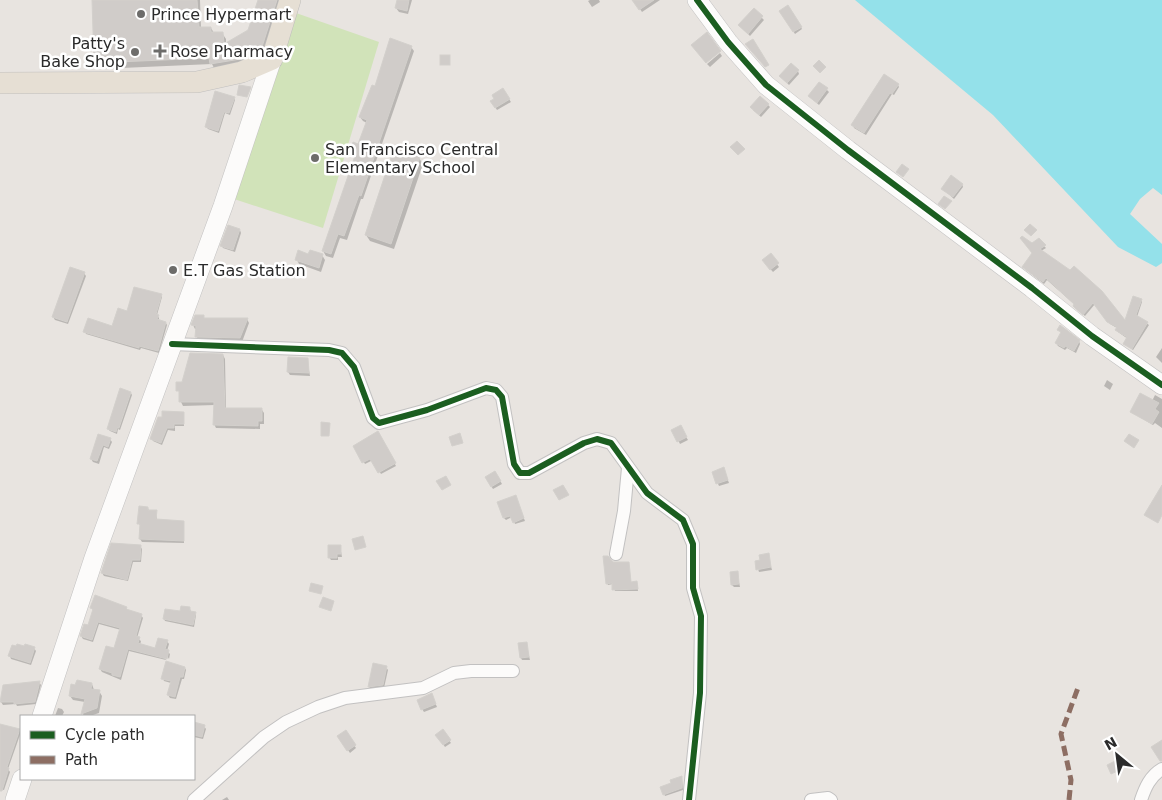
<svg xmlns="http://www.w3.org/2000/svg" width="1162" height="800" font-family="'DejaVu Sans',sans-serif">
<rect width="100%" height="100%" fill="#e8e4e0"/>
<path fill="#d1e3b9" d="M296,13l83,29 -56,186 -89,-29z"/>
<path fill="#94e1ea" d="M855,0h307v195l-9,-7 -13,11 -10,15 32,30v19l-6,4 -38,-20 -125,-132z"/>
<g fill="#0003">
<path d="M93,0h107l1,28h10l3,5h8l4,6v5l23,-13 11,-31h19l-15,56 -49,14 -3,-6 -113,5 -3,-7z"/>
<path d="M397,0h15l-4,14 -9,-2 -3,-4 2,-8z"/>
<path d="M590,0h9l1,2 -8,5 -4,-6z"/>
<path d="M638,0h22l-18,12 -7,-10z"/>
<path d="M788,7l14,22 -7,5 -14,-23z"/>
<path d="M754,10l10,10 -14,16 -8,-8z"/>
<path d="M411,47l3,4 -51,148h-2l-14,41 -7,-2 -7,20 -7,-2 -3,-5 33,-95 -5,-5 8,-6 8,-22 -4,-2 -3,-4 16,-29z"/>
<path d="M720,53l2,3 -12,11 -3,-3z"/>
<path d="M798,71l1,3 -10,11 -6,-6z"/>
<path d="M820,83l9,9 -10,13 -9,-8z"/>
<path d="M898,85l1,2 -5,8 -2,-1 -26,41 -12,-7 -1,-3z"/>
<path d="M503,90l8,12 -14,8 -5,-8z"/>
<path d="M234,98l1,2 -5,15 -5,-2 -6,20 -11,-4 -2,-3z"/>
<path d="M768,105l2,2 -9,10 -8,-7z"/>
<path d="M419,158l4,6 -29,85 -24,-8 -4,-6z"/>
<path d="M962,184l1,3 -9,12 -11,-10z"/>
<path d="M240,230l1,3 -6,19 -12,-4 -1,-2z"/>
<path d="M1032,245l12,1 2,2 -5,3 84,71 16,-22 1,2 -5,15 12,8 -16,25 -8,-6 3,-5 -10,-7 -1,-4 -7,-4 -15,-20 -10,12 -10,-8 -1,-2 1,-1 -28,-25 -3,4 -19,-15 8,-16z"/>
<path d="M309,255h13l3,5 -4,12 -22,-8 -2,-4z"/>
<path d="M770,255l9,12 -6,5 -8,-9z"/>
<path d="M84,273l2,3 -18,48 -13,-4 -2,-3z"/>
<path d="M161,295l1,2 -5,18 2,3v3l7,2 1,2 -8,28 -18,-5 -1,2 -54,-16 -1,-3 27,-3 16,-15z"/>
<path d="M196,316l9,3h42l2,4 -7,19 -43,-2 -3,-4 1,-7h-2l-2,-4z"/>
<path d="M1059,330l20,11 1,3 -4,9 -9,-5 -2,2 -7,-4 -2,-3 6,-10z"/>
<path d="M1162,348v15l-6,-6z"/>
<path d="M223,355l2,4 1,51h36l2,3v11h-4v5l-44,-1 -2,-4 1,-19 -32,1 -2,-4v-8l-3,-4 5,-6z"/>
<path d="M307,359l3,17 -20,-1 -2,-3z"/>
<path d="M1107,380l6,4 -3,6 -6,-4z"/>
<path d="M131,393l1,2 -12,35 -2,-1 -1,5 -7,-3 -2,-2z"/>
<path d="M1155,395l7,4v29l-7,-5 -2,2 -22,-13 21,-11z"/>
<path d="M183,413l1,13h-9v5l-7,-1 -6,15 -9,-4 -1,-2z"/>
<path d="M680,427l8,13 -8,4 -7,-14z"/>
<path d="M377,433l19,33 -15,8 -8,-14 -8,4 -10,-18z"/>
<path d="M99,435l11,4 2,3 -3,7 -5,-2 -5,17 -6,-2 -2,-3z"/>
<path d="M495,472l7,12 -9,5 -7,-11z"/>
<path d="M725,472l4,11 -10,3 -6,-13z"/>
<path d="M516,498l9,23 -10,3 -3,-7 -6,3 -2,-2z"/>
<path d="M148,508l1,3 7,1 1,9 26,1 1,3v18l-42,-1 -2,-3 1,-13 -2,-2z"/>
<path d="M140,546l2,3 -1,13h-8l-5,19 -24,-5 -2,-3z"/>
<path d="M340,546l2,11h-4v3h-7l-2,-3z"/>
<path d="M768,555l4,15 -13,2 -1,-3 3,-8z"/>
<path d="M613,563h15l3,20 6,-1 1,9h-23l-2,-7 -5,1 -1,-2z"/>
<path d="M737,573l3,14h-6l-2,-2z"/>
<path d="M91,607l35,1 2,3 13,4 2,3 -6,20 4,3 -1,4 16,4 11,-8 2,3 -2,7 3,3 -1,5 -4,-7 -2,2 3,6 -37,-9 -8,29 -19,-8 -2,-3 15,-19 6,-20 -22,-6 -6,18 -10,-3 -2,-3 8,-10 4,-16z"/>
<path d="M190,609l1,3 4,1 1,2 -2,12 -29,-6 -1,-2z"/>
<path d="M526,643l4,17h-8l-1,-2z"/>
<path d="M34,648l2,3 -5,14 -20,-6 -1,-3z"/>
<path d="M386,667l2,3 -4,18 -13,1 -2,-2z"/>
<path d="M185,668l1,2 -2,9h-2l-6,20 -6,-1 -2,-3 3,-12 -7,-2 -1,-2z"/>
<path d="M39,682l2,3 -5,19 -19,2 -1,-2 -13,1 -2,-3z"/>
<path d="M92,684l2,6 5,1 3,5 -3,17 -9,3h-6l-1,-2 2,-12 -12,-2 -3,-4z"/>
<path d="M433,698l4,9 -13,5 -2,-3z"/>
<path d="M58,708l4,1 2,3 -2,4h-7z"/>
<path d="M194,723l10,3 2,3 -3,10 -9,-2z"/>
<path d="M0,725l19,5 2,2 -13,37 2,3 -6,18 -4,-1z"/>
<path d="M443,731l8,12 -6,4 -8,-12z"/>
<path d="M345,732l11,16 -6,5 -11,-16z"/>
<path d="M682,778l1,12 -18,6 -1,-2z"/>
<path d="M227,797l2,3h-7z"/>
</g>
<g fill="#d0ccc9" stroke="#d3d0cc">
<path d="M92,0h105l2,27h12v5h12l1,12 24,-14 10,-30h19l-16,50 -20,9 -31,5 -1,-6 -115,5z"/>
<path d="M397,0h12l-2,11 -12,-3z"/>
<path d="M632,0h22l-15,10z"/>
<path d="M788,5l14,22 -9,5 -14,-21z"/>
<path d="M754,8l9,8 -15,18 -10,-9z"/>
<path d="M707,32l14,19 -15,12 -15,-18z"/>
<path d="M390,38l22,8 -51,150 -2,-1 -15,41 -6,-2 -7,20 -9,-3 34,-98 -6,-2 3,-9 5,2 9,-24 -8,-3 13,-32 3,1z"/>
<path d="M753,39l16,26 -4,2 -20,-23z"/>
<rect x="440" y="55" width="10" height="10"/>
<path d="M819,60l7,7 -6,6 -7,-7z"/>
<path d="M791,63l8,7 -12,13 -8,-7z"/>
<path d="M884,74l15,10 -7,10 -2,-1 -26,40 -13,-8z"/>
<path d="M819,82l9,6 -11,15 -9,-7z"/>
<path d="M239,85l12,2 -4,10 -10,-2z"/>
<path d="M503,88l7,11 -15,9 -5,-7 4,-2 -2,-4z"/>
<path d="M215,91l20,6 -6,16 -5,-1 -6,19 -13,-4z"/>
<path d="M760,96l9,8 -10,11 -9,-8z"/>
<path d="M737,141l8,8 -7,6 -8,-8z"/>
<path d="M394,148l26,9 -29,87 -26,-9z"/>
<path d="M902,164l7,5 -6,8 -7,-5z"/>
<path d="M951,175l12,9 -10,13 -12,-8z"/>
<path d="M944,196l8,5 -7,8 -7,-5z"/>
<path d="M1030,224l7,6 -6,6 -7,-6z"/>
<path d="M228,225l12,4 -7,21 -13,-4z"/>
<path d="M1022,236l10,7 7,-5 7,7 -6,4 30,21 4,-4 28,25 23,29 8,-24 9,3 -6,16 12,7 -16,27 -9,-5 4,-7 -12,-7 2,-3 -10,-5 -14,-19 -10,12 -10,-9 1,-2 -28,-26 -3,4 -21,-15 10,-14 -12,-15z"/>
<path d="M298,250l10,4 2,-4 13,4 -4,14 -24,-8z"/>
<path d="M771,253l8,10 -9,7 -8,-10z"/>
<path d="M70,267l15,5 -18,50 -15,-5z"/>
<path d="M134,287l28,7 -6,20 3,1 -2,4 9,3 -8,29 -19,-5v2l-56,-16 5,-14 24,8 6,-18 9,3z"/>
<path d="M195,315h9v3h44l-8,20 -45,-1 1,-11 -5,-1z"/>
<path d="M1060,325l20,15 -6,11 -9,-5 -1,2 -9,-5 6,-11 -4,-2z"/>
<path d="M190,353l33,1 2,54h37v13h-4v5l-45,-1 1,-23h-35v-11h-3v-9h6z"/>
<path d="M288,357l20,1 1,15 -22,-1z"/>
<path d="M120,388l11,4 -12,36h-2l-1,4 -9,-3z"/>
<path d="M1140,393l19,10 -4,6 4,3 -7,12 -22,-12z"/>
<path d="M162,411l22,1v12h-10v4h-7l-6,15 -11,-4 8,-22h4z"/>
<path d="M321,422l9,1 -1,13h-8z"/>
<path d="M681,425l6,12 -10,5 -6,-12z"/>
<path d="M378,431l18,32 -18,10 -8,-14 -8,4 -9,-17z"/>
<path d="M460,433l3,10 -11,3 -3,-9z"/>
<path d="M98,434l13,4 -3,9 -5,-2 -6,16 -7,-2z"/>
<path d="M1129,434l10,6 -5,8 -10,-7z"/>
<path d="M724,467l4,13 -12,4 -4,-12z"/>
<path d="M495,471l6,10 -10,6 -6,-10z"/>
<path d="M446,476l5,9 -9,5 -6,-9z"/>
<path d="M563,485l6,10 -10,5 -6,-10z"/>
<path d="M1162,485v30l-4,8 -14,-8z"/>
<path d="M516,495l8,23 -11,5 -3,-7 -7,2 -6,-16z"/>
<path d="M139,506l9,1v3h9l-1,9 28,2v20l-45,-2 1,-15h-3z"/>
<path d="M363,536l3,11 -11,3 -3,-11z"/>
<path d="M111,543l30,2 -1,15h-8l-5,20 -26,-7z"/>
<path d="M328,545h13v9h-4v4h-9z"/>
<path d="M769,553l2,14 -15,3 -1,-9 5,-1 -1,-5z"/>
<path d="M603,556h5l5,6h16l2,20 6,-1 1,8 -26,1v-7l-6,1z"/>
<path d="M738,571l1,13 -8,1 -1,-13z"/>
<path d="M311,583l12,3 -2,8 -12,-3z"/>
<path d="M95,595l32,12 -1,2 16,5 -6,22 4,1 -2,6 17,5 3,-10 10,2 -3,9 4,1 -2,9 -39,-10 -8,28 -8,-2v-2l-13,-4 7,-23 8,2 6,-20 -22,-6 -6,18 -12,-4 4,-12 4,1 5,-16 -3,-1z"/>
<path d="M323,597l11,4 -3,10 -12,-4z"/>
<path d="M181,606l9,1v4l6,1 -3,13 -30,-6 2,-10 15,2z"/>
<path d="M527,642l2,15 -9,1 -2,-15z"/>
<path d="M17,644l7,2 1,-2 10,3 -5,16 -22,-7 4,-11 4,1z"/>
<path d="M166,661l19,6 -2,10h-3l-5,20 -8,-2 4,-14 -10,-2z"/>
<path d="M373,663l14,3 -4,19 -15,2z"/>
<path d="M77,680l15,3 -1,6 9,1 -3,18 -16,6 4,-15 -16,-3 2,-12 4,1z"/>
<path d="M40,681l-5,21 -21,2v-2h-14l3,-17z"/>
<path d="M432,693l4,11 -15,6 -4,-10z"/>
<path d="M194,722l11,3 -3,12 -8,-2z"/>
<path d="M0,724l20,5 -13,38 2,1 -7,23h-2z"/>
<path d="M443,729l8,11 -8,5 -8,-10z"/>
<path d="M346,730l10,15 -9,6 -10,-15z"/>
<path d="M1162,740v21h-2l-9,-14z"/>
<path d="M1117,760l5,9 -11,5 -4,-9z"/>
<path d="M682,776v12l-19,7 -3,-8 11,-4 -1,-3z"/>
</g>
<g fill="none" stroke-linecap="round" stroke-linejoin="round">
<defs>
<g id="street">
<path d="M172,344l157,6 13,3 12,14 19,51 6,5 48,-13 59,-22 10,2 6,7 12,67 6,9h9l55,-30 13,-4 14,4 36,50 36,27 10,24v44l8,28 -1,77 -11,107"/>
<path d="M616,554l8,-43 4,-43"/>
<path d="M194,800l70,-63 22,-15 32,-15 27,-9 78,-10 31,-15 17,-2h42"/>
<path d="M811,800l17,-2 3,2"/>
<path d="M1141,800c4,-12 9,-24 21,-31"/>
</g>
<g id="secondary">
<path d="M697,0l31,42 38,43 82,65 184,138 60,48 70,49"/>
<path d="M42,716l52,-158 129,-352 49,-147"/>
<path d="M15,800l7,-21"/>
</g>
<path id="primary" d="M0,83l197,-1 45,-10 30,-13 18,-59"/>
</defs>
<use href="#street" stroke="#c2c1c1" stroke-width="14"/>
<use href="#secondary" stroke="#c2c1c1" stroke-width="20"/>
<use href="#primary" stroke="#c0bfbe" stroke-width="22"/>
<use href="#street" stroke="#fcfbfa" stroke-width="12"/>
<use href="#secondary" stroke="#fcfbfa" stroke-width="19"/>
<use href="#primary" stroke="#e6dfd4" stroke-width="21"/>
<path stroke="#8d6e63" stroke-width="5" stroke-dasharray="10 5" stroke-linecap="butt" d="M1069,800l2,-20 -10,-46 18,-49"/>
<defs>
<g id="cycleway">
<path d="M697,0l31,42 38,43 82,65 184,138 60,48 70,49"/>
<path d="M172,344l157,6 13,3 12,14 19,51 6,5 48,-13 59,-22 10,2 6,7 12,67 6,9h9l55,-30 13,-4 14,4 36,50 36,27 10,24v44l8,28 -1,77 -11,107"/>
</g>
</defs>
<use href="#cycleway" stroke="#fff" stroke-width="9"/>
<use href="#cycleway" stroke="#1b5e20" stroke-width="6"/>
</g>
<g fill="#6d6c6a" stroke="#fff" stroke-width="2">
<circle cx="141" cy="14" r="5"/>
<path d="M157.5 43.5h5v5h5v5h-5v5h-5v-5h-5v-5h5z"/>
<circle cx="135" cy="52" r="5"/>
<circle cx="315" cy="158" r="5"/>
<circle cx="173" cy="270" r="5"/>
</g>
<g text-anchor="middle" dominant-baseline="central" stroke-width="5" stroke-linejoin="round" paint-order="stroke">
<g font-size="16" fill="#2b2b2b" stroke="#fff" text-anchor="start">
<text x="151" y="14">Prince Hypermart</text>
<text x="125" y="43" text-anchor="end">Patty's<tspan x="125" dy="18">Bake Shop</tspan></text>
<text x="170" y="51">Rose Pharmacy</text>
<text x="325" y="149">San Francisco Central<tspan x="325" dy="18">Elementary School</tspan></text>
<text x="183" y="270">E.T Gas Station</text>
</g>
</g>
<rect x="20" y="715" width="175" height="65" fill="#ffffff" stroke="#aaaaaa"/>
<rect x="30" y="731" width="25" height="8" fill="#1b5e20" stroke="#aaaaaa"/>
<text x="65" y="740" font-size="15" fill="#2b2b2b">Cycle path</text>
<rect x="30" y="756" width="25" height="8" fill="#8d6e63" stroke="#aaaaaa"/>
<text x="65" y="765" font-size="15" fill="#2b2b2b">Path</text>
<g transform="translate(1117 755) rotate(331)" stroke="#ffffff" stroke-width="4" paint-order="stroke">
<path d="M0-4L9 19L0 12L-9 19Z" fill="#2b2b2b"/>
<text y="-8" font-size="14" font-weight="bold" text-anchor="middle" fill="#2b2b2b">N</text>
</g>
</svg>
